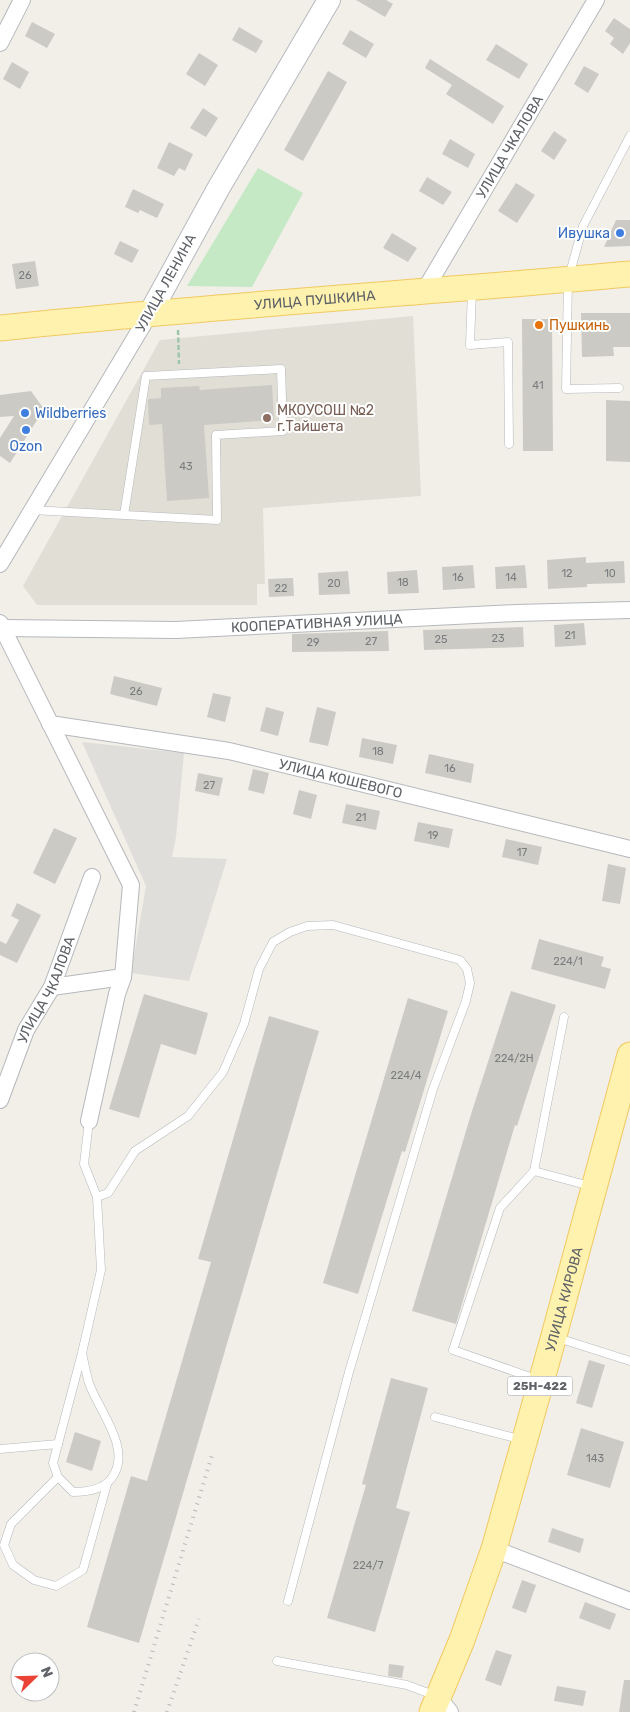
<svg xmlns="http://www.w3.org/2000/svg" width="630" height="1712" font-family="Rubik,sans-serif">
<rect width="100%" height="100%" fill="#f1efe8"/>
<path fill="#e0deda" d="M82,742l102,11 -8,84 -4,20 55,2 -38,122 -58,-8 15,-87z"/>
<path fill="#e1ded6" d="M413,316l8,180 -158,12 2,76h-8v21h-220l-14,-19 137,-246z"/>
<path fill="#c5e8c5" d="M258,168l45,25 -51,94 -65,-1z"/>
<g fill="#cccac5">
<path d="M356,0h30l7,4 -8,13z"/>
<path d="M614,18l16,11v14l-7,11 -13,-10 4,-6 -9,-7z"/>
<path d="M32,22l23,12 -8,14 -22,-12z"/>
<path d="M239,27l24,14 -7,12 -24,-13z"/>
<path d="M350,30l24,14 -8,14 -24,-14z"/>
<path d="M496,44l32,20 -9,15 -33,-19z"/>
<path d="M199,53l19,12 -13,21 -19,-12z"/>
<path d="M430,59l74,47 -11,18 -47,-30 6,-9 -27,-17z"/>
<path d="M12,62l17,10 -9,17 -17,-10z"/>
<path d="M584,66l15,8 -11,19 -14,-9z"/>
<path d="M328,71l19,11 -44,79 -19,-11z"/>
<path d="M203,108l15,10 -12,19 -16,-9z"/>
<path d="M554,131l13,9 -13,20 -13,-9z"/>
<path d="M450,139l25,15 -7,14 -26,-14z"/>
<path d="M169,142l24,12 -8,17 -6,-3 -5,8 -17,-8z"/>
<path d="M427,177l25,15 -9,13 -24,-14z"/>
<path d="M516,183l19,12 -18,28 -19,-12z"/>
<path d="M133,189l31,15 -7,14 -17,-8 -2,3 -13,-6z"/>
<path d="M616,220h14v26l-26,1z"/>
<path d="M392,233l25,15 -9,14 -25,-14z"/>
<path d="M120,241l19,9 -7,13 -18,-9z"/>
<path d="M35,261l4,25 -23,3 -4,-25z"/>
<path d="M581,313h49v34h-17l1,9 -32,1z"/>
<path d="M522,319h30l1,132h-30z"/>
<path d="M272,385l2,35 -70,5 5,73 -42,3 -5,-77 -13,1 -1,-26 13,-1v-10l38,-2 1,4z"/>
<path d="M31,391l13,18 -34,54 -10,-7v-18l14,-22 -14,1v-22z"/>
<path d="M606,400l24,1v61l-24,-1z"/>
<path d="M586,557v6l38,-2 1,22 -38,1v3l-39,2 -1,-29z"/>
<path d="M473,565l2,23 -32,2 -1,-23z"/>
<path d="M525,565l2,23 -31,1 -1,-22z"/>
<path d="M417,570l2,23 -31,1 -1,-22z"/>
<path d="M348,571l2,23 -31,1 -1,-22z"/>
<path d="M293,578l1,18 -25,1 -1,-18z"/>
<path d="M584,623l2,22 -31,2 -1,-22z"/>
<path d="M523,627l1,20 -100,3 -1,-20z"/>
<path d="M388,631l1,20 -97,1v-18z"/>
<path d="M114,676l48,12 -5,18 -47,-12z"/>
<path d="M213,693l18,4 -6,25 -18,-5z"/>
<path d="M266,707l18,5 -6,24 -18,-5z"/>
<path d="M317,707l19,5 -8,34 -19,-4z"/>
<path d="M362,738l35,7 -4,19 -34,-7z"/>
<path d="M429,754l45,10 -3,19 -46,-10z"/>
<path d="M253,769l16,4 -5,21 -16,-4z"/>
<path d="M198,773l25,5 -4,18 -24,-5z"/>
<path d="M299,790l18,5 -6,24 -18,-5z"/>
<path d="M346,804l34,7 -4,19 -34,-7z"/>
<path d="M418,822l35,7 -4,19 -35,-7z"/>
<path d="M54,828l23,10 -22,46 -22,-11z"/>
<path d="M506,839l36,8 -4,18 -36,-8z"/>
<path d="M608,864l18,4 -6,36 -18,-3z"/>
<path d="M17,903l24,12 -24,48 -17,-8v-14l6,3 13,-24 -8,-4z"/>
<path d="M539,939l65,18 -3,9 10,3 -6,20 -74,-20z"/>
<path d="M511,991l45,14 -39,121 -2,-1 -59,199 -44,-13 60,-200z"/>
<path d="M144,994l64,19 -12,42 -35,-11 -22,74 -30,-9z"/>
<path d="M408,998l40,13 -43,141 -3,-1 -44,143 -35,-11z"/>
<path d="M269,1016l50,15 -180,612 -52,-16 44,-151 16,5 64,-219 -13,-3z"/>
<path d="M589,1360l16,5 -13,43 -16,-5z"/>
<path d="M391,1378l37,10 -32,120 14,4 -35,120 -48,-14 39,-133 -4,-1z"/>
<path d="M581,1428l43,14 -14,46 -43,-13z"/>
<path d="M75,1432l26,9 -9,30 -26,-9z"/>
<path d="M552,1528l32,11 -4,14 -32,-11z"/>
<path d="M522,1580l14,5 -10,28 -14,-5z"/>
<path d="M585,1602l31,12 -6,16 -31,-12z"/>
<path d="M496,1650l16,5 -11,31 -16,-6z"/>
<path d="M389,1664l15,2 -2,12 -14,-2z"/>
<path d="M624,1680h6v32h-11z"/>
<path d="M557,1686l29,5 -3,15 -29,-5z"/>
</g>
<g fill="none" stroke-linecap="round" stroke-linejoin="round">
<defs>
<g id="service">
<path d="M472,290l-2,55 38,-3 1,102"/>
<path d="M619,388l-53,1 2,-109 15,-54 47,-90"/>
<path d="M32,510l185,10 -1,-85 67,-4 -2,-62 -135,7 -22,139"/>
<path d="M89,1121l-5,43 13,33 11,-4 27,-42 53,-35 35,-44 21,-48 15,-55 14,-27 17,-10 17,-6 26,-1 127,35 7,9 3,14 -4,18 -33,88 -84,283 -61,229"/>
<path d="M534,1171l56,15"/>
<path d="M558,1338l72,23"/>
<path d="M82,1353c2,9 4,20 7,30 9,27 45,67 22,96 -9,11 -24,13 -38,13l-15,-15 -5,-14 29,-110 19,-83 -4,-73"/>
<path d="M539,1380l-86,-30 47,-142 34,-37 30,-154"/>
<path d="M435,1417l88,23"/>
<path d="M0,1449l58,-5"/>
<path d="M58,1477l-47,47 -7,21 9,20 21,15 22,6 27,-16 24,-86"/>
<path d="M277,1661l130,24 29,11"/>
</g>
<g id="minor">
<path d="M0,43l22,-43"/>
<path id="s1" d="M423,293l173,-293"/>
<path d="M0,564l150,-251"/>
<path d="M0,623l131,262 -8,92 -6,17 -28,127"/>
<path id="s2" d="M3,628l173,2 340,-17 114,-3"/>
<path id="s3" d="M50,724l179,27 401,98"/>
<path d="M52,987l71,-10"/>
<path id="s4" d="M0,1100l26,-70 26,-43 40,-110"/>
<path d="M494,1549l136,52"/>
<path d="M438,1697l12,15"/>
</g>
<path id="secondary" d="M150,313l68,-124 111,-189"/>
<g id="primary">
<path id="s5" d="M0,328c210,-22 420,-35 630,-54"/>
<path id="s6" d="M432,1712l30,-72 32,-91 58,-206 78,-288"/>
</g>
</defs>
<use href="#service" stroke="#b5b8bc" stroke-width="9"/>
<use href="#minor" stroke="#b5b8bc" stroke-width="18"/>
<use href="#secondary" stroke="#b6babf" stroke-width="24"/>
<use href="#primary" stroke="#f2c960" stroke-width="27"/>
<path stroke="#9cc7a9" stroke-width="2.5" stroke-dasharray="5 2.5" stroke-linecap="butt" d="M178,330l1,34"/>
<use href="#service" stroke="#fff" stroke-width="8"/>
<use href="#minor" stroke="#fff" stroke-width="16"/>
<use href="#secondary" stroke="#fff" stroke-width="22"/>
<use href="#primary" stroke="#fff2af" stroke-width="25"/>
<g stroke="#b6b7b8" stroke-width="4" stroke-dasharray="1 6" stroke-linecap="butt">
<path d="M134,1712l78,-257"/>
<path d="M167,1712l32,-93"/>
</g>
</g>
<g fill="#3f7fe0" stroke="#fff" stroke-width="2">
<circle cx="620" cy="233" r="5"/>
<circle cx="25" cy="413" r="5"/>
<circle cx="26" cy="430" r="5"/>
</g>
<circle fill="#e8710a" stroke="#fff" stroke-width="2" cx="539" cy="325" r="5"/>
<circle fill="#8d6e63" stroke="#fff" stroke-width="2" cx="267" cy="418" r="5"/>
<g text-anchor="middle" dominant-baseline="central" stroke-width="4" stroke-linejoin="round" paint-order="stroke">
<g font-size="11" fill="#7a7d7f">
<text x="25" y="275">26</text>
<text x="538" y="385">41</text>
<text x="186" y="466">43</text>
<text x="567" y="573">12</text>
<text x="610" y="573">10</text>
<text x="458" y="577">16</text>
<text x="511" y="577">14</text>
<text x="403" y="582">18</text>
<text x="334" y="583">20</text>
<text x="281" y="588">22</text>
<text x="570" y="635">21</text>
<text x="498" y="638">23</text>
<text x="441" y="639">25</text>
<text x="371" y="641">27</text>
<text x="313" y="642">29</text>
<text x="136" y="691">26</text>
<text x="378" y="751">18</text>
<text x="450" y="768">16</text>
<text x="209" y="785">27</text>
<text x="361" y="817">21</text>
<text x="433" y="835">19</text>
<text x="522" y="852">17</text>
<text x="568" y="961">224/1</text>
<text x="514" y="1058">224/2Н</text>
<text x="406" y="1075">224/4</text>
<text x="595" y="1458">143</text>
<text x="368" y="1565">224/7</text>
</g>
<rect fill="#fff" stroke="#8f9295" stroke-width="1" x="507.5" y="1376.5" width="65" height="19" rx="4"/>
<g font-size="12" font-weight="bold" fill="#5f6368">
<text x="540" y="1386">25Н-422</text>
</g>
<g font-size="14" fill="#5f6368" stroke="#fff">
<text stroke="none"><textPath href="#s1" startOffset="170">УЛИЦА ЧКАЛОВА</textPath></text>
<text transform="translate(166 283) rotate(-61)">УЛИЦА ЛЕНИНА</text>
<text stroke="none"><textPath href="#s5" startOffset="316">УЛИЦА ПУШКИНА</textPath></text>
<text stroke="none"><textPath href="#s2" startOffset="314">КООПЕРАТИВНАЯ УЛИЦА</textPath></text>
<text stroke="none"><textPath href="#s3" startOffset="296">УЛИЦА КОШЕВОГО</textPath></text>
<text stroke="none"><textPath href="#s4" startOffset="120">УЛИЦА ЧКАЛОВА</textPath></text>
<text stroke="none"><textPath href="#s6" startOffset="434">УЛИЦА КИРОВА</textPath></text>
</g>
<g font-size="14" fill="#366cbe" stroke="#fff" text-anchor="end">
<text x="610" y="233">Ивушка</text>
<text x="35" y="413" text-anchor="start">Wildberries</text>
<text x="26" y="446" text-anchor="middle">Ozon</text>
</g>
<g font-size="14" fill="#c56008" stroke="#fff" text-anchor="start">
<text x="549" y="325">Пушкинь</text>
</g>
<g font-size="14" fill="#785e54" stroke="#fff" text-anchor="start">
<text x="277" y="410">МКОУСОШ №2<tspan x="277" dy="16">г.Тайшета</tspan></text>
</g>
</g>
<g transform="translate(35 1677) rotate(67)"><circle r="24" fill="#ffffff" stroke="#bfc1c3"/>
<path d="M0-4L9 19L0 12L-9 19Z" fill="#ea4335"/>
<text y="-8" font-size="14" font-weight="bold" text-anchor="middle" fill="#5f6368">N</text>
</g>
</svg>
